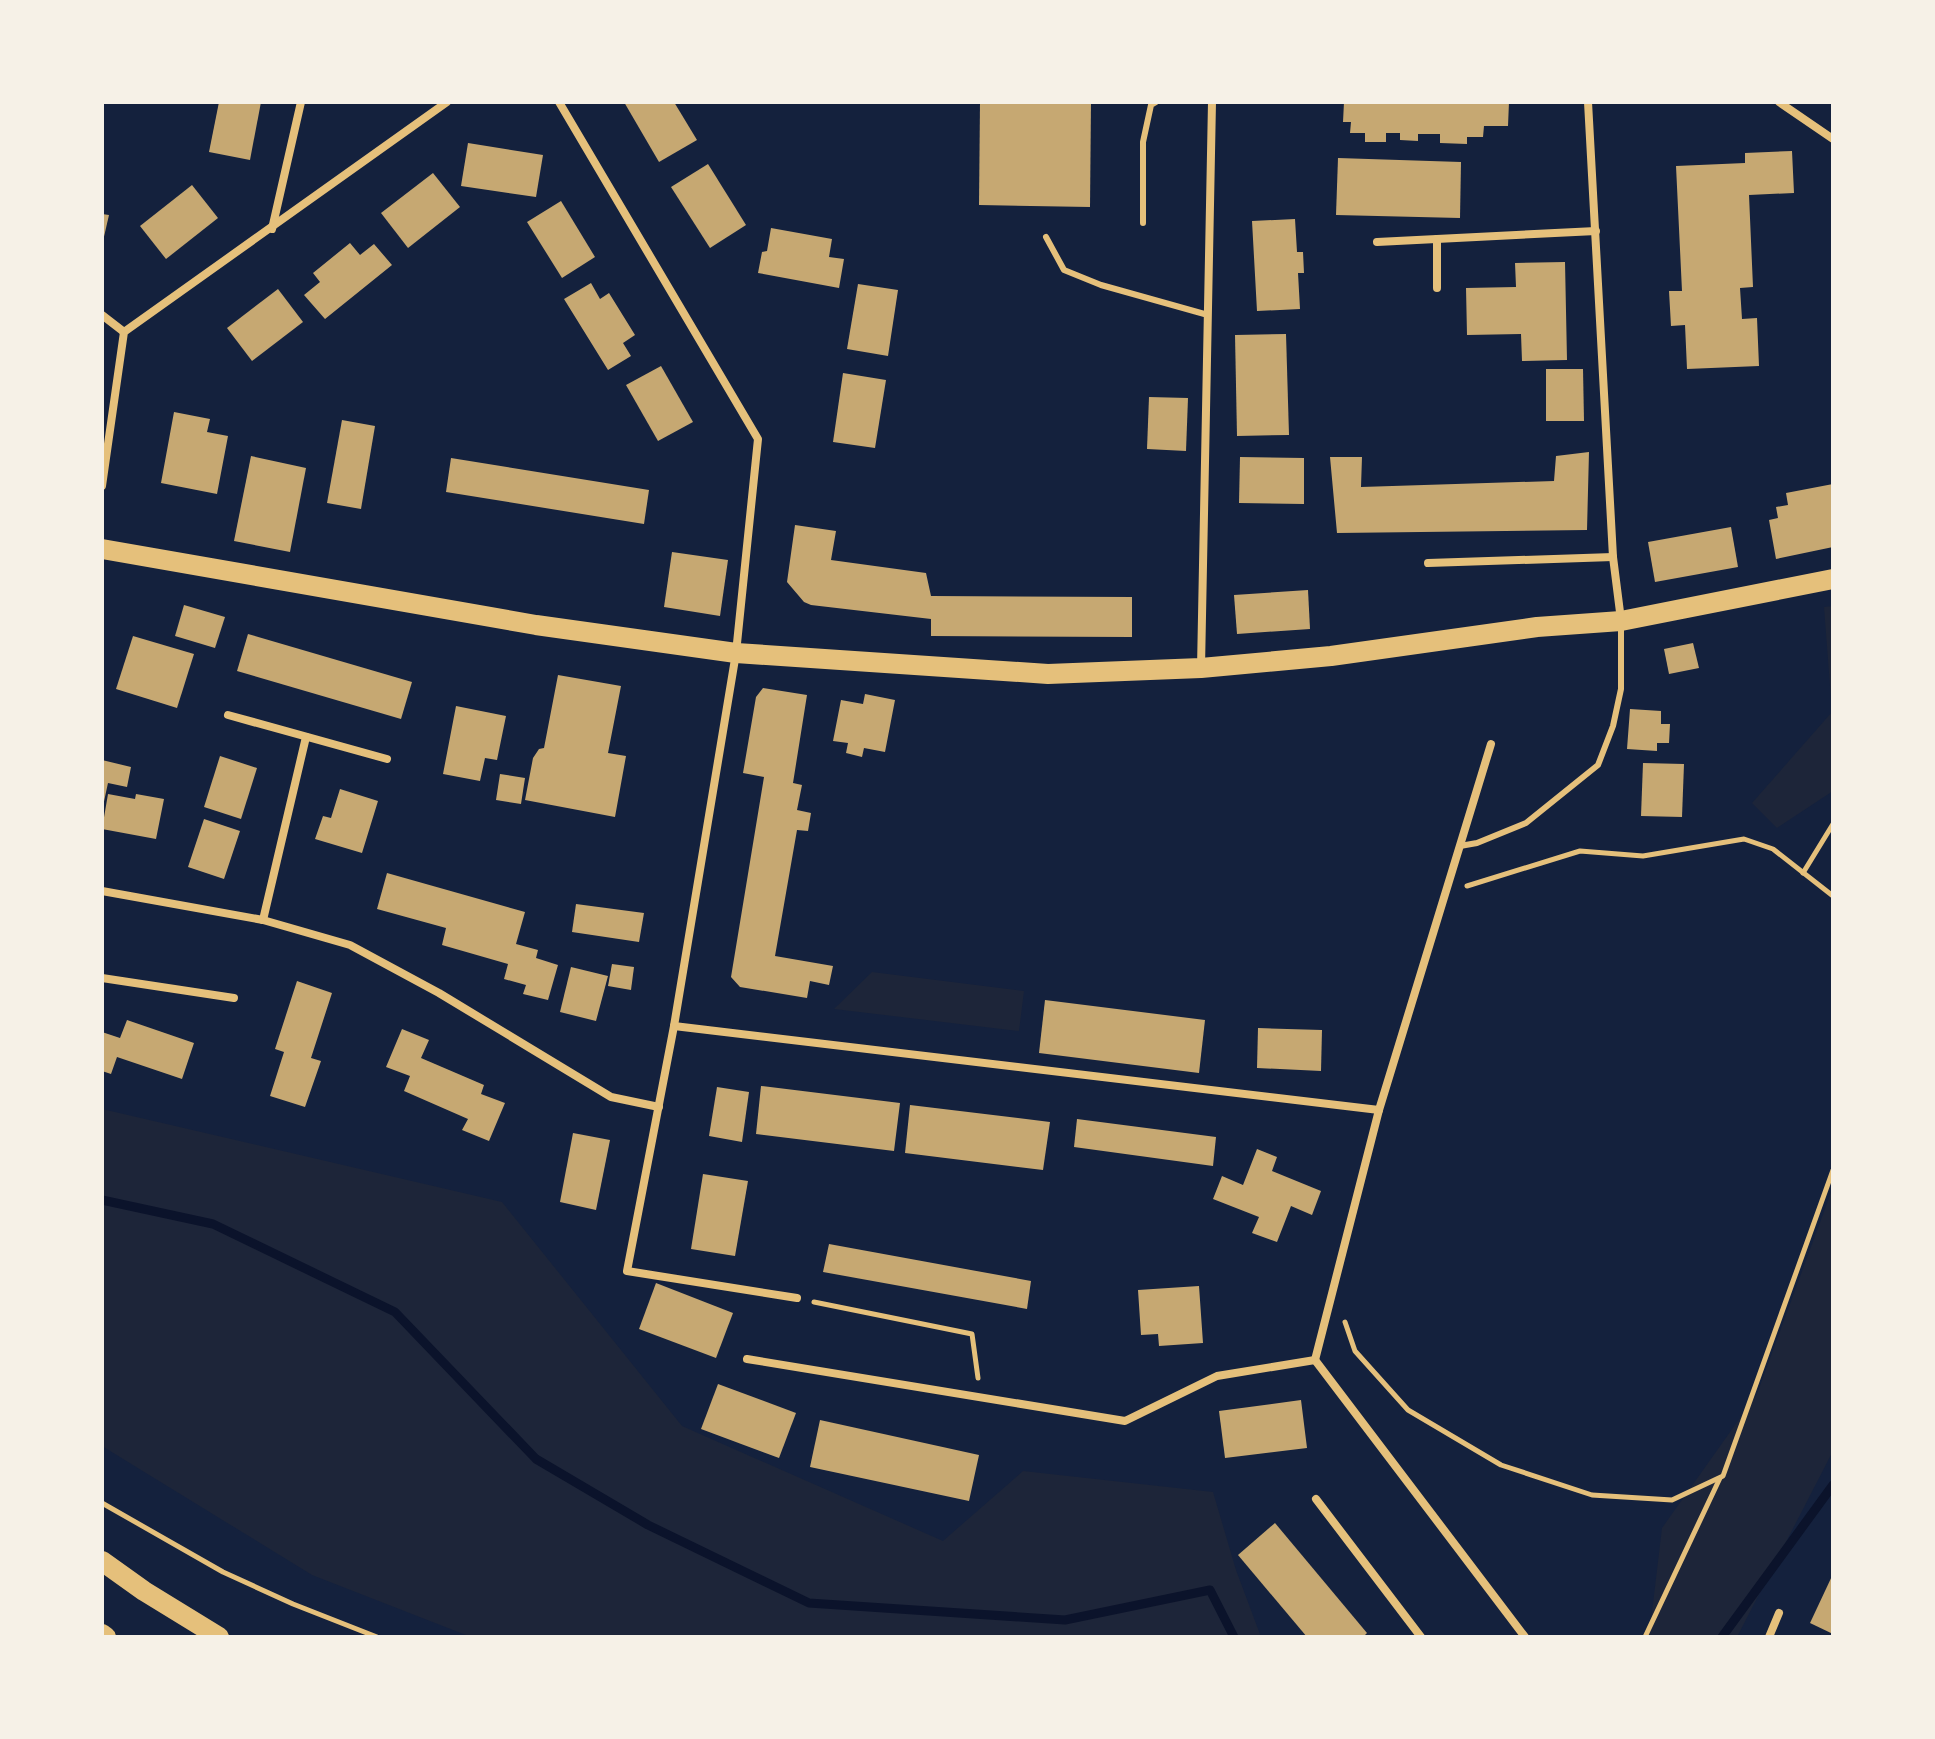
<svg xmlns="http://www.w3.org/2000/svg" width="1935" height="1739" font-family="'Varela Round',sans-serif">
<rect width="100%" height="100%" fill="#14213d"/>
<g fill="#1d2539">
<path d="M1833,606v185l-56,37 -25,-25 80,-91 -8,-105z"/>
<path d="M872,972l152,19 -5,40 -185,-22z"/>
<path d="M102,1109l400,93 180,224 261,115 80,-70 190,21 23,78 25,67h-790l-159,-62 -210,-129z"/>
<path d="M1833,1187v264l-96,186h-88l13,-109 95,-134z"/>
</g>
<g fill="none" stroke-linecap="round" stroke-linejoin="round">
<g stroke="#0b132b" stroke-width="9">
<path d="M102,1200l111,24 182,88 141,147 112,66 161,78 256,17 145,-30 24,47"/>
<path d="M1722,1637l111,-152"/>
</g>
</g>
<g fill="#c6a872">
<path d="M219,102h42l-11,58 -41,-8z"/>
<path d="M624,102h50l23,38 -38,22z"/>
<path d="M980,102h111l-1,105 -111,-2z"/>
<path d="M1344,102h165l-1,24h-24l-1,11h-16v7l-27,-1v-9h-22v7l-18,-1v-7h-14v9h-21v-9h-15l1,-11h-8z"/>
<path d="M468,143l75,12 -7,42 -75,-11z"/>
<path d="M1792,151l2,42 -45,2 4,92 -13,1 2,31 15,-1 2,48 -72,3 -2,-44 -14,1 -2,-35h13l-6,-125 69,-3v-10z"/>
<path d="M1338,158l123,4 -1,56 -124,-3z"/>
<path d="M708,164l38,61 -36,23 -39,-61z"/>
<path d="M433,173l27,34 -52,41 -27,-35z"/>
<path d="M192,185l26,33 -52,41 -26,-33z"/>
<path d="M561,201l34,56 -33,21 -35,-56z"/>
<path d="M102,214l7,1 -6,26h-1z"/>
<path d="M1295,219l2,33h6l1,21h-6l2,36 -43,2 -5,-90z"/>
<path d="M771,228l61,11 -3,18 15,2 -5,29 -81,-15 4,-21 5,-1z"/>
<path d="M350,243l10,12 14,-11 18,21 -67,54 -21,-24 16,-13 -7,-9z"/>
<path d="M1565,262l2,98 -45,1 -1,-27 -54,1 -1,-47 50,-1 -1,-24z"/>
<path d="M591,283l9,16 9,-6 26,42 -12,8 8,13 -23,14 -44,-71z"/>
<path d="M858,284l40,6 -10,66 -41,-7z"/>
<path d="M278,289l25,33 -51,39 -25,-33z"/>
<path d="M1286,334l3,101 -52,1 -2,-101z"/>
<path d="M661,366l32,56 -35,19 -32,-56z"/>
<path d="M1546,369h37l1,52h-38z"/>
<path d="M843,373l43,7 -11,68 -42,-6z"/>
<path d="M1149,397l39,1 -2,53 -39,-2z"/>
<path d="M174,412l36,7 -3,13 21,4 -11,58 -56,-11z"/>
<path d="M342,420l33,6 -14,83 -34,-6z"/>
<path d="M1589,452l-2,78 -250,3 -7,-76h32l-1,30 193,-6 2,-25z"/>
<path d="M251,456l55,12 -16,84 -56,-11z"/>
<path d="M1240,457l64,1v46l-65,-1z"/>
<path d="M451,458l198,32 -5,34 -198,-32z"/>
<path d="M1833,484v63l-57,12 -7,-39 9,-2 -2,-11 12,-2 -2,-12z"/>
<path d="M795,525l41,6 -5,29 95,13 5,23 201,1v40l-201,-1v-17l-120,-14 -7,-3 -17,-20z"/>
<path d="M1731,527l7,40 -83,15 -7,-40z"/>
<path d="M672,552l56,8 -8,56 -56,-9z"/>
<path d="M1308,590l2,39 -73,5 -3,-39z"/>
<path d="M184,605l41,12 -10,31 -40,-12z"/>
<path d="M248,634l164,48 -11,37 -164,-48z"/>
<path d="M133,636l61,18 -17,54 -61,-19z"/>
<path d="M1693,643l6,25 -30,6 -5,-25z"/>
<path d="M558,675l63,11 -13,67 18,3 -11,61 -90,-17 8,-42 6,-9 5,-1z"/>
<path d="M763,688l44,7 -14,88 9,2 -5,25 14,3 -3,18 -11,-1 -22,126 58,10 -4,19 -19,-4 -3,17 -67,-11 -9,-10 33,-200 -21,-4 13,-76z"/>
<path d="M865,694l30,6 -10,52 -21,-4 -2,9 -16,-4 2,-10 -15,-2 8,-41 22,4z"/>
<path d="M456,706l50,10 -9,44 -12,-2 -5,23 -37,-7z"/>
<path d="M1630,709l31,2v13h9l-1,19h-12v8l-30,-2z"/>
<path d="M220,756l37,12 -16,51 -37,-12z"/>
<path d="M102,760l29,7 -4,20 -19,-4 -5,23z"/>
<path d="M1643,763l41,1 -2,53 -41,-1z"/>
<path d="M500,774l25,4 -4,26 -25,-4z"/>
<path d="M340,789l38,12 -16,52 -47,-14 8,-23 8,2z"/>
<path d="M108,794l27,5 1,-5 28,5 -8,40 -54,-10z"/>
<path d="M204,819l36,12 -16,48 -36,-12z"/>
<path d="M387,873l138,39 -9,32 22,6 -2,8 22,7 -10,35 -25,-6 3,-9 -22,-6 4,-15 -66,-19 4,-17 -69,-19z"/>
<path d="M576,904l68,9 -5,29 -67,-10z"/>
<path d="M612,964l22,3 -3,23 -23,-4z"/>
<path d="M571,967l37,9 -12,45 -36,-9z"/>
<path d="M297,981l35,12 -21,65 10,3 -16,46 -35,-11 14,-44 -9,-3z"/>
<path d="M1045,1000l160,20 -6,53 -160,-20z"/>
<path d="M127,1020l67,23 -12,36 -65,-22 -6,17 -9,-3v-39l18,6z"/>
<path d="M1258,1028l64,2 -1,41 -64,-3z"/>
<path d="M402,1029l27,11 -8,18 63,27 -3,9 24,9 -16,38 -27,-11 6,-11 -64,-28 6,-15 -24,-9z"/>
<path d="M761,1086l139,17 -6,48 -138,-17z"/>
<path d="M717,1087l32,5 -7,50 -33,-6z"/>
<path d="M910,1105l140,17 -7,48 -138,-17z"/>
<path d="M1077,1119l139,18 -3,29 -139,-19z"/>
<path d="M573,1133l37,7 -14,70 -36,-8z"/>
<path d="M1257,1149l20,8 -5,14 49,20 -9,24 -21,-9 -14,36 -25,-9 7,-16 -46,-18 9,-23 21,9z"/>
<path d="M703,1174l45,7 -13,75 -44,-7z"/>
<path d="M829,1244l202,37 -4,28 -204,-37z"/>
<path d="M656,1283l77,30 -17,45 -77,-29z"/>
<path d="M1199,1286l4,57 -44,3 -1,-12 -17,1 -3,-45z"/>
<path d="M718,1384l78,29 -17,45 -78,-29z"/>
<path d="M1301,1400l6,48 -82,10 -6,-47z"/>
<path d="M820,1420l159,35 -10,46 -159,-34z"/>
<path d="M1275,1523l92,110 -4,4h-56l-69,-82z"/>
<path d="M1833,1574v60l-23,-11z"/>
</g>
<g fill="none" stroke-linecap="round" stroke-linejoin="round">
<g stroke="#e5c07b" stroke-width="5">
<path d="M1803,873l30,-49"/>
<path d="M1467,886l113,-35 63,5 101,-17 29,10 60,47"/>
<path d="M814,1302l158,32 6,44"/>
<path d="M1345,1322l10,29 53,59 93,55 91,30 80,5 51,-24 110,-306"/>
<path d="M102,1503l121,69 70,32 84,33"/>
<path d="M1645,1637l75,-159"/>
</g>
<g stroke="#e5c07b" stroke-width="6">
<path d="M1143,223v-81l8,-37 5,-3"/>
<path d="M1046,237l18,33 37,15 107,30"/>
<path d="M1460,846l17,-3 49,-20 72,-58 15,-39 8,-37v-65"/>
</g>
<g stroke="#e5c07b" stroke-width="8">
<path d="M559,102l199,337 -22,214 -62,373 -47,245 170,27"/>
<path d="M1588,102l25,455 8,63"/>
<path d="M1779,102l54,37"/>
<path d="M272,229l29,-127"/>
<path d="M1437,239v49"/>
<path d="M1377,242l219,-11"/>
<path d="M102,315l22,17"/>
<path d="M102,486l22,-154 323,-230"/>
<path d="M1428,563l185,-6"/>
<path d="M1201,668l11,-566"/>
<path d="M228,715l159,44"/>
<path d="M102,891l161,29 87,25 89,48 172,104 48,10"/>
<path d="M263,920l43,-183"/>
<path d="M102,978l132,20"/>
<path d="M674,1026l705,84"/>
<path d="M747,1359l378,62 92,-45 98,-16"/>
<path d="M1315,1360l64,-250 112,-366"/>
<path d="M1315,1360l210,277"/>
<path d="M1316,1499l105,138"/>
<path d="M1769,1637l10,-24"/>
</g>
<g stroke="#e5c07b" stroke-width="20">
<path d="M102,549l434,76 200,28 312,21 153,-6 130,-12 206,-29 84,-6 212,-42"/>
<path d="M102,1561l42,30 75,46"/>
<path d="M102,1634l4,3"/>
</g>
</g>
<rect width="1935" height="1739" fill="none" stroke="#f6f1e7" stroke-width="208"/>
</svg>
